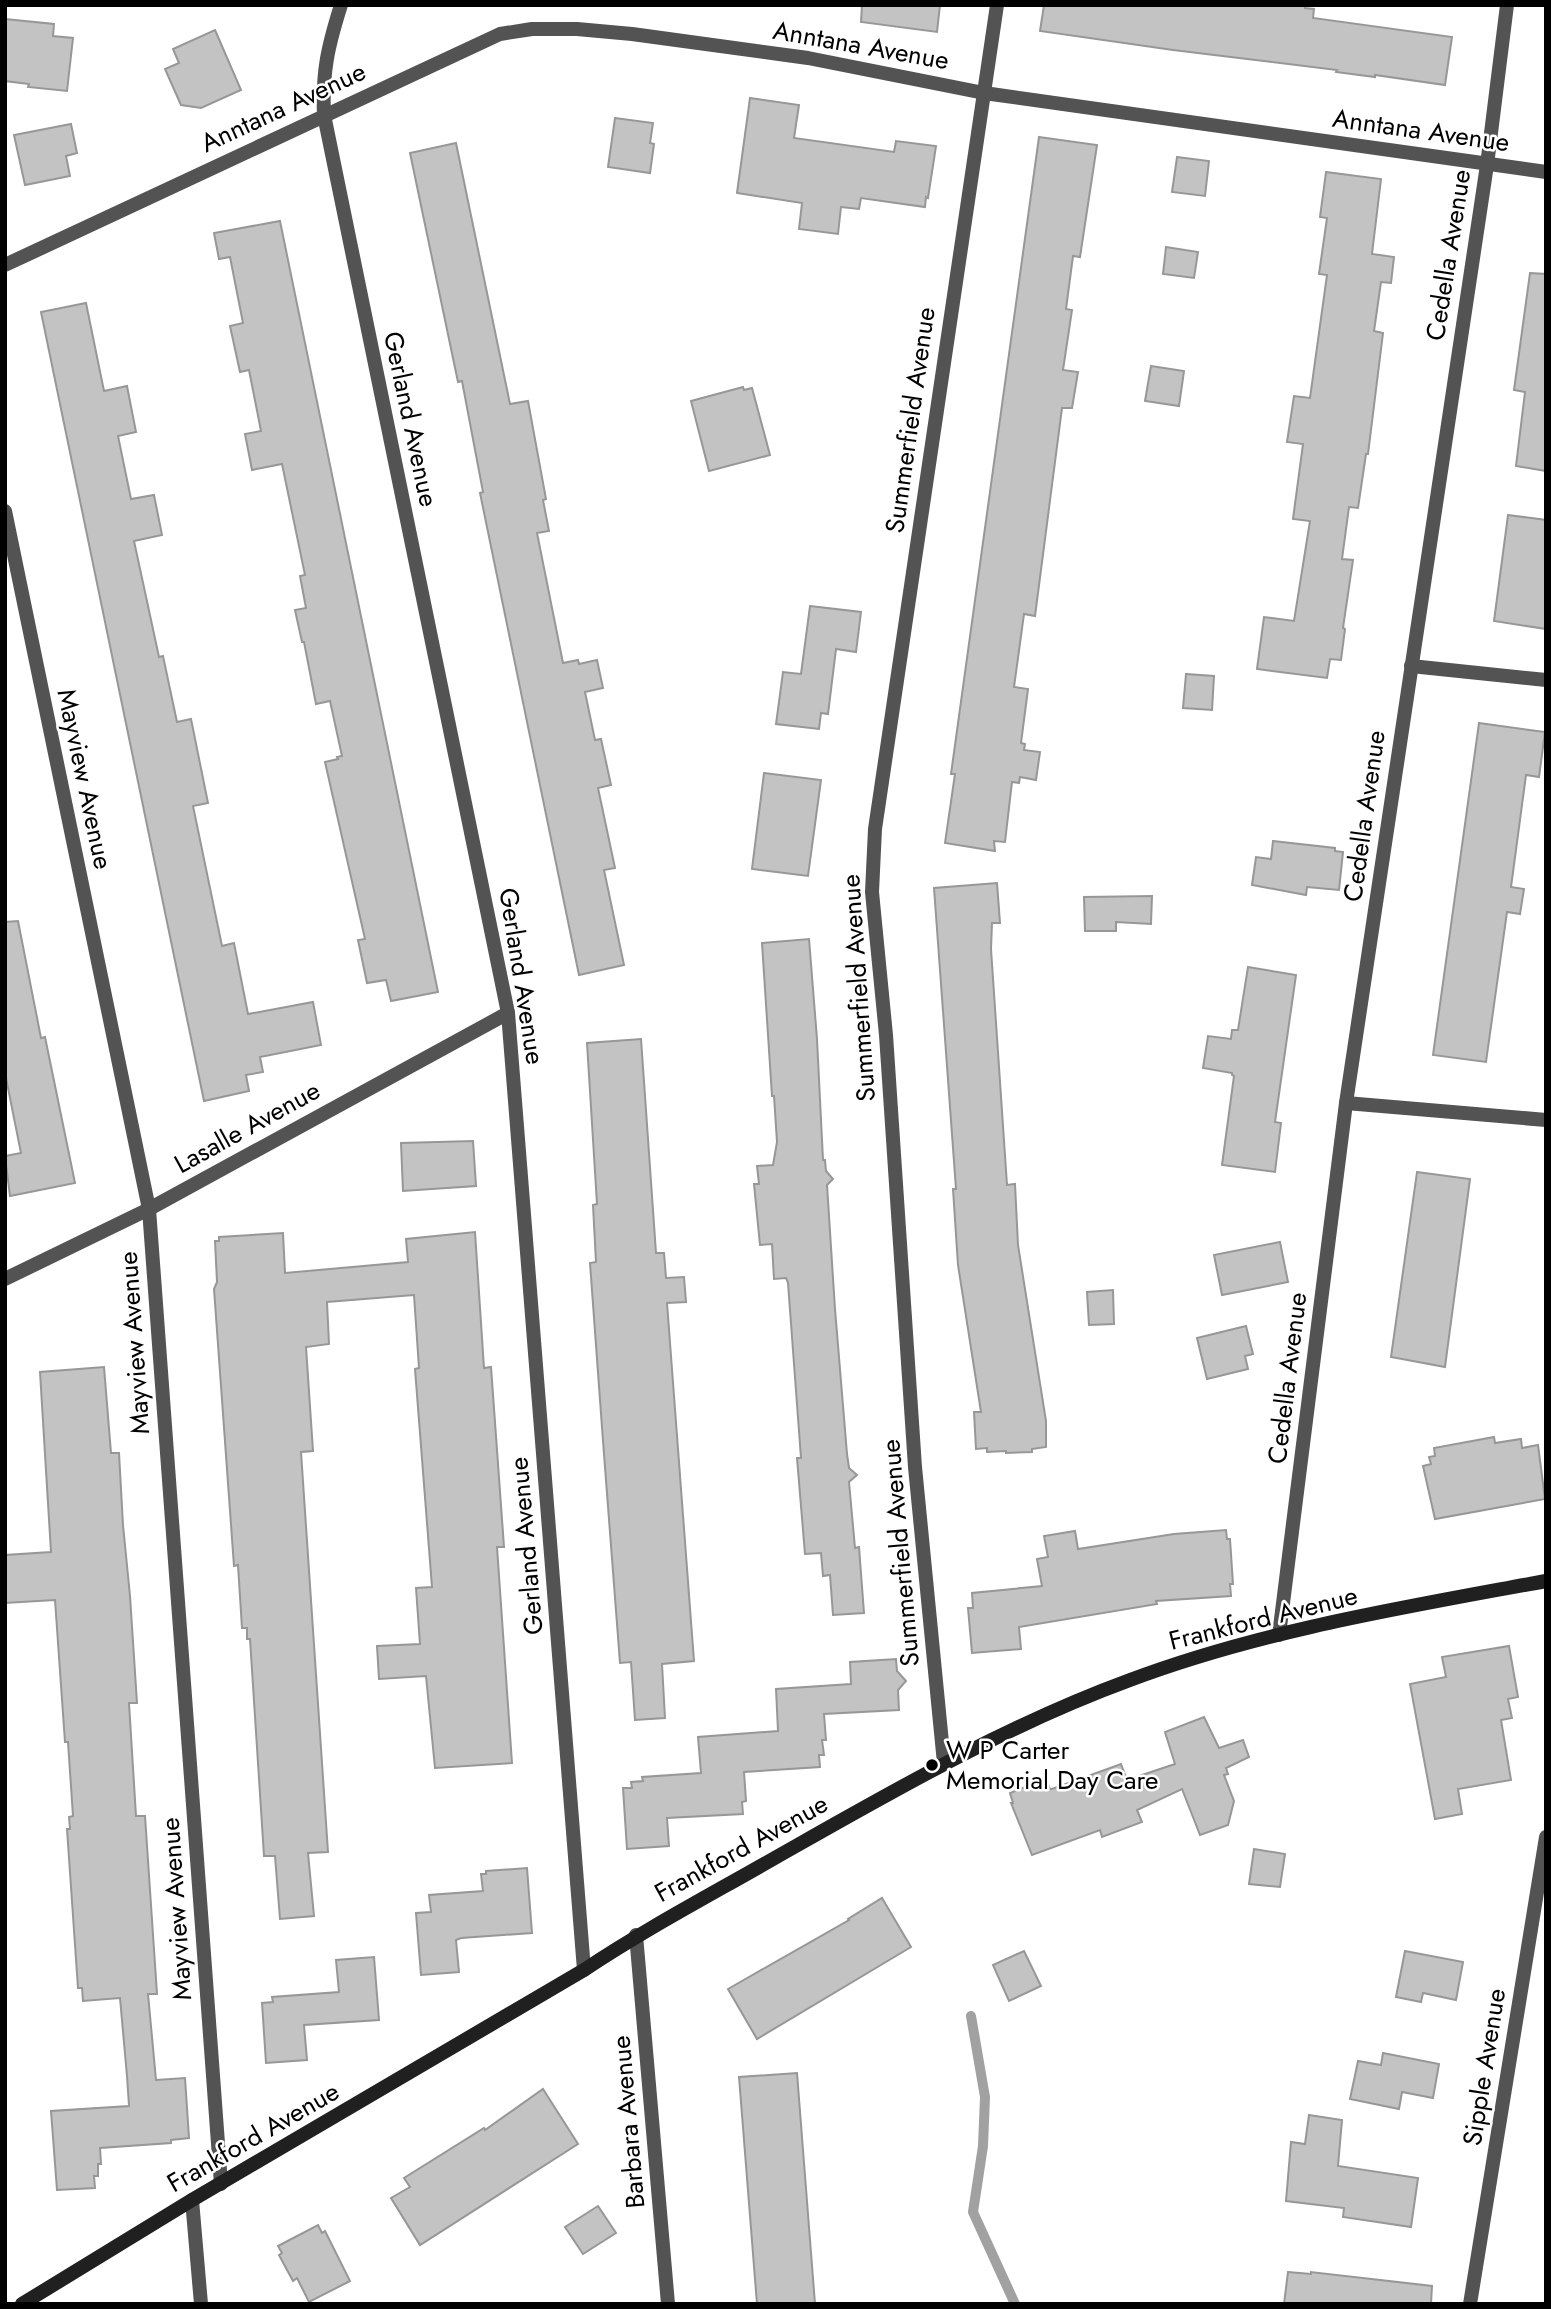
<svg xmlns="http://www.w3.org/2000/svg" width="1551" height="2309" font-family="Jost,sans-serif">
<rect width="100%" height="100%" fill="#fff"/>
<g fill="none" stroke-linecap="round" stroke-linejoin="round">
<path stroke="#a1a1a1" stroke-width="10" d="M971,2016l14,81 -2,49 -10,66 42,92"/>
</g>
<g fill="#c3c3c3" stroke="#979797" stroke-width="2">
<path d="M862,5h78l-3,27 -76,-10z"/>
<path d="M1044,5h261v3l9,1 -1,9 139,19 -7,48 -70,-10v2l-39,-5 1,-2 -164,-20 -133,-19z"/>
<path d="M5,19l49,5 -1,12 20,2 -6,53 -39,-4 1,-3 -24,-3z"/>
<path d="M215,30l26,60 -40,18 -20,-3 -16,-36 14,-6 -6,-14z"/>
<path d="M750,98l49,7 -5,33 100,14 2,-11 40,5 -8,52 -2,-1 -1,10 -64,-9 -2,11 -18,-2 -3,27 -39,-5 3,-26 -65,-10z"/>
<path d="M615,118l38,5 -3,20 4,1 -4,29 -42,-6z"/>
<path d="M71,124l6,29 -11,3 4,20 -45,9 -11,-50z"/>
<path d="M1039,137l58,8 -17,112 -7,-1 -7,53 6,1 -9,60 15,2 -6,36h-10l-27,208 -11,-2 -10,73 14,2 -7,54 4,1 -1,6 16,2 -4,28 -16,-3 -1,6 -7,-1 -7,60 -11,-1 1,10 -50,-8 10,-69h-4z"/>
<path d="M456,143l54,261 18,-3 18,98 -3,1 6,31 -12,2 26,130 15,-3 1,4 18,-4 6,28 -18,4 10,48 6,-1 10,46 -13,3 17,80 -11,2 20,95 -45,10 -99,-482 3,-1 -21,-111 -4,1 -48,-229z"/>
<path d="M1177,157l32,4 -4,35 -33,-4z"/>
<path d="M1326,172l55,7 -9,75 22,3 -3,26 -10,-1 -7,49 9,2 -15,121h-2l-8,54 -9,-1 -7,52 11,1 -10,68 2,1 -4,31 -11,-1 -3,19 -70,-9 7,-52 30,4 16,-100 -17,-2 10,-75 -16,-2 7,-46 16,2 17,-123 -8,-1 8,-56 -7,-1z"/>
<path d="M280,221l158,771 -47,9 -5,-21 -19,3 -9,-43 7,-1 -40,-177 13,-3 -1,-2 5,-1 -12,-55 -14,3 -12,-62h-2l-7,-32 11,-2 -6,-32 5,-1 -23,-111 -30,6 -7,-36 16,-3 -12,-61 -9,2 -10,-46 13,-3 -13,-66 -11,2 -5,-26z"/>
<path d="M1166,247l32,5 -4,26 -31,-4z"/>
<path d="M1530,273l16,1v197l-30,-5 9,-74 -11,-2z"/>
<path d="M86,303l18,88 23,-5 9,46 -18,4 13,63 23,-4 8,40 -28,6 25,116 4,-1 14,66 14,-3 17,84 -15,3 29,140 12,-3 14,71 65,-12 8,43 -61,12 3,15 -17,3 3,16 -45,10 -163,-789z"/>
<path d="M1151,366l33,5 -5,35 -34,-5z"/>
<path d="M743,387l1,3 8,-2 18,67 -61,16 -18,-70z"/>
<path d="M1508,515l38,5v109l-52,-8z"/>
<path d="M810,606l51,6 -5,40 -20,-3 -8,65 -7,-1 -2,16 -43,-5 7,-52 18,2z"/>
<path d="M1186,674l28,2 -2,34 -29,-2z"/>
<path d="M1479,723l66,9 -6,45 -13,-2 -15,112 13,2 -4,25 -13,-2 -21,150 -53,-7z"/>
<path d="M764,773l57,7 -13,96 -56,-7z"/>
<path d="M1273,841l62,7v3l8,1 -4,38 -32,-3 -1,8 -54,-10 4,-28 15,2z"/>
<path d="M997,883l3,40h-8l-1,26 16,236 8,-1 3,61 28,176v26l-14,2v3l-26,1v-2l-19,1v-4l-11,1 -2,-37h7l-23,-147 -5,-76h3l-22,-301z"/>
<path d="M1152,896l-1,28 -35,-2v9h-31l-1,-34z"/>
<path d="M18,921l23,117 4,-1 30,146 -65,13 -5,-40 16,-3 -16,-80v-151z"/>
<path d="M809,939l8,100 6,121h2l1,11 7,8 -6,6 8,124 12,145 2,14 8,7 -8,7 6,66 4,-1 5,66 -31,2 -3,-40 -7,1 -2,-23 -16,1 -8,-96h4l-13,-175 -2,-5 -12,1 -2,-35 -12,1 -6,-61h5l-2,-18 16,-1 4,-23 -3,-46h-2l-10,-153z"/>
<path d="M1248,967l48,8 -21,147 6,1 -6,49 -53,-7 12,-89 -2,-1v-2l-29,-5 5,-32 23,3 1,-9h6z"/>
<path d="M641,1039l15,214h8l2,25 18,-1 2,25 -19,1 27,358 -32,3 3,54 -30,2 -4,-58 -11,1 -17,-222 -13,-178 6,-1 -3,-57 4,-1 -10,-161z"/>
<path d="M473,1141l3,45 -73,5 -2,-48z"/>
<path d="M1417,1172l53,7 -25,188 -54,-10z"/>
<path d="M475,1232l9,136 7,-1 13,180h-7l15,216 -77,5 -9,-92 -47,3 -2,-33 43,-2 -4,-56 16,-1 -17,-218 4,-1 -5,-73 -87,7 2,42 -23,3 7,104 -12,1 27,400 -20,1 6,63 -34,3 -5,-63h-11l-14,-217h-3v-11h-5l-4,-63 -4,1 -20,-277 3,-7 -2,-41h4v-4l64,-4 2,40 123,-11 -2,-23z"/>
<path d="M1280,1242l8,40 -66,13 -8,-40z"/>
<path d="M1113,1290l1,34 -25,1 -2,-33z"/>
<path d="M1246,1326l7,28 -8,2 3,13 -41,10 -10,-41z"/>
<path d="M104,1367l7,86h8l4,72 7,71 7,107h-8l7,113h9l12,178h-9l8,86 29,-2 4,60 -18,2v3l-71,5 1,16h-3v12h-4l1,12 -38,2 -6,-79 78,-5 -2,-30 -7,-78 -37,3 -1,-13h-4l-11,-159h3l-1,-12 4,-1 -5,-74h-3l-10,-142 -50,3v-48l46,-3 -11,-180z"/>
<path d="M1494,1437l1,6 26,-4 1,9 16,-3 7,54 -110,20 -12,-53 8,-2 -2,-7 6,-1 -1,-8z"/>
<path d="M1226,1530l1,9h3l3,45h-3l1,12 -75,5 1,3 -138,23 2,22 -49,4 -4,-45h5l-1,-15 70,-7 -5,-27 11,-2 -4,-21 31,-5 3,18 96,-15z"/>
<path d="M1509,1646l9,51 -10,2 4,19 -11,2 10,60 -53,9 4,25 -27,5 -25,-135 36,-7 -4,-20z"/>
<path d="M896,1659l1,12 9,10 -8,9 1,20 -75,4 2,26h-4l2,15h-5l1,12 -76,5 2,29 -4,1 1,12 -76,4 2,28 -42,3 -4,-61h9l-1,-6 12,-1 -1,-4 59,-4 -3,-36 80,-6 -2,-42 75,-5 -1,-22z"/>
<path d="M1204,1717l15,31 24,-8 6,17 -23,11 2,6 -4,1 10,26 -6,24 -28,10 -18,-46 -45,21 5,12 -40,15 -2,-7 -68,25 -21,-52h2l-3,-10 36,-14 4,10h2l69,-25 6,16 48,-16 -10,-32z"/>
<path d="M1254,1849l31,5 -5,33 -31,-3z"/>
<path d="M527,1868l5,65 -71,5 -5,2 3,32 -38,3 -5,-62 15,-1 -2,-17 54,-4 -2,-17h5v-3z"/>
<path d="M882,1898l29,49 -154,92 -29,-50 121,-69 -1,-1z"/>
<path d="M1024,1951l17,35 -32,15 -16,-36z"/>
<path d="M1405,1951l58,11 -7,38 -33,-7 -2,9 -25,-5z"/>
<path d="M374,1957l5,63 -75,5 3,35 -41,3 -4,-60 11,-1 -1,-5 67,-5 -3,-32z"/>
<path d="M1383,2053l56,11 -6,34 -31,-6 -3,17 -49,-10 8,-38 23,4z"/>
<path d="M797,2073l18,231h-58l-18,-227z"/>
<path d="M543,2089l35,55 -158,101 -29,-47 19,-11 -6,-9 80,-50 1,2z"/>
<path d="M1309,2115l33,5 -4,46 80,12 -7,49 -68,-10 1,-9 -58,-7 5,-59 14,2z"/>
<path d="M598,2206l18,27 -33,21 -18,-27z"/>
<path d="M318,2225l4,8 3,-2 25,50 -41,21 -12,-24 -4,3 -14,-26 3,-2 -4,-7z"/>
<path d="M1288,2272l23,2v-2l121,14 -1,18h-147z"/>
</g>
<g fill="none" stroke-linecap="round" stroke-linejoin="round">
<g stroke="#535353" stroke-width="14">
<path d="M341,5c-13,41 -19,67 -17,110l184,898 76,957"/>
<path d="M5,265l495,-231 32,-5h45l55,5 176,24 176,35 562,79"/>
<path d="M5,511l144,698 72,975"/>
<path d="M1411,666l135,14"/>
<path d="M1346,1103l200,17"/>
<path d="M5,1279l144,-70 359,-196"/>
<path d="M1279,1635l67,-532 141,-938 20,-160"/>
<path d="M944,1763l-29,-296 -29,-432 -14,-143 3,-63 122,-824"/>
<path d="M636,1935l32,369"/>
<path d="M192,2200l9,104"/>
<path d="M1470,2304l76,-467"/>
</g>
<path stroke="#202020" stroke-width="14" d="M22,2304l170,-104 392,-230c63,-42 130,-77 196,-115 113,-64 227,-130 350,-175 133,-50 276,-73 416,-99"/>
</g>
<circle fill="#000" stroke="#fff" stroke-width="2.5" cx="932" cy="1765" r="7"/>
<g text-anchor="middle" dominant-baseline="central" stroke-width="5" stroke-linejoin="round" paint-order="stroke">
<g font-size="26" fill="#000" stroke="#fff">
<text transform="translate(861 45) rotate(10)">Anntana Avenue</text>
<text transform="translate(283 107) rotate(-25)">Anntana Avenue</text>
<text transform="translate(1421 130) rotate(8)">Anntana Avenue</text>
<text transform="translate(1448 255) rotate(-81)">Cedella Avenue</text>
<text transform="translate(411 419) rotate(78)">Gerland Avenue</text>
<text transform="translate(910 420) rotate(-82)">Summerfield Avenue</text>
<text transform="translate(85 779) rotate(78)">Mayview Avenue</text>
<text transform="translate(1364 816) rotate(-82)">Cedella Avenue</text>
<text transform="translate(522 976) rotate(81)">Gerland Avenue</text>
<text transform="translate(858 988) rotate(-94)">Summerfield Avenue</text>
<text transform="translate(247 1127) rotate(-29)">Lasalle Avenue</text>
<text transform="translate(134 1343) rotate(-94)">Mayview Avenue</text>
<text transform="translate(1287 1378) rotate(-83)">Cedella Avenue</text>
<text transform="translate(526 1546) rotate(-95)">Gerland Avenue</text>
<text transform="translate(900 1553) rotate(-95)">Summerfield Avenue</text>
<text transform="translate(1263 1618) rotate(-14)">Frankford Avenue</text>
<text transform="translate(741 1848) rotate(-29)">Frankford Avenue</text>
<text transform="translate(176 1909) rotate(-94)">Mayview Avenue</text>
<text transform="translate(1484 2067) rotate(-81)">Sipple Avenue</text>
<text transform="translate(628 2122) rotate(-95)">Barbara Avenue</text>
<text transform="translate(253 2137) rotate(-30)">Frankford Avenue</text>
</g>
<g font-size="26" fill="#000" stroke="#fff" text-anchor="start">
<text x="946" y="1750">W P Carter<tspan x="946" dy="30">Memorial Day Care</tspan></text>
</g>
</g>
<rect width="1551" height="2309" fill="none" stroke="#000000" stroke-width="14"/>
</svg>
